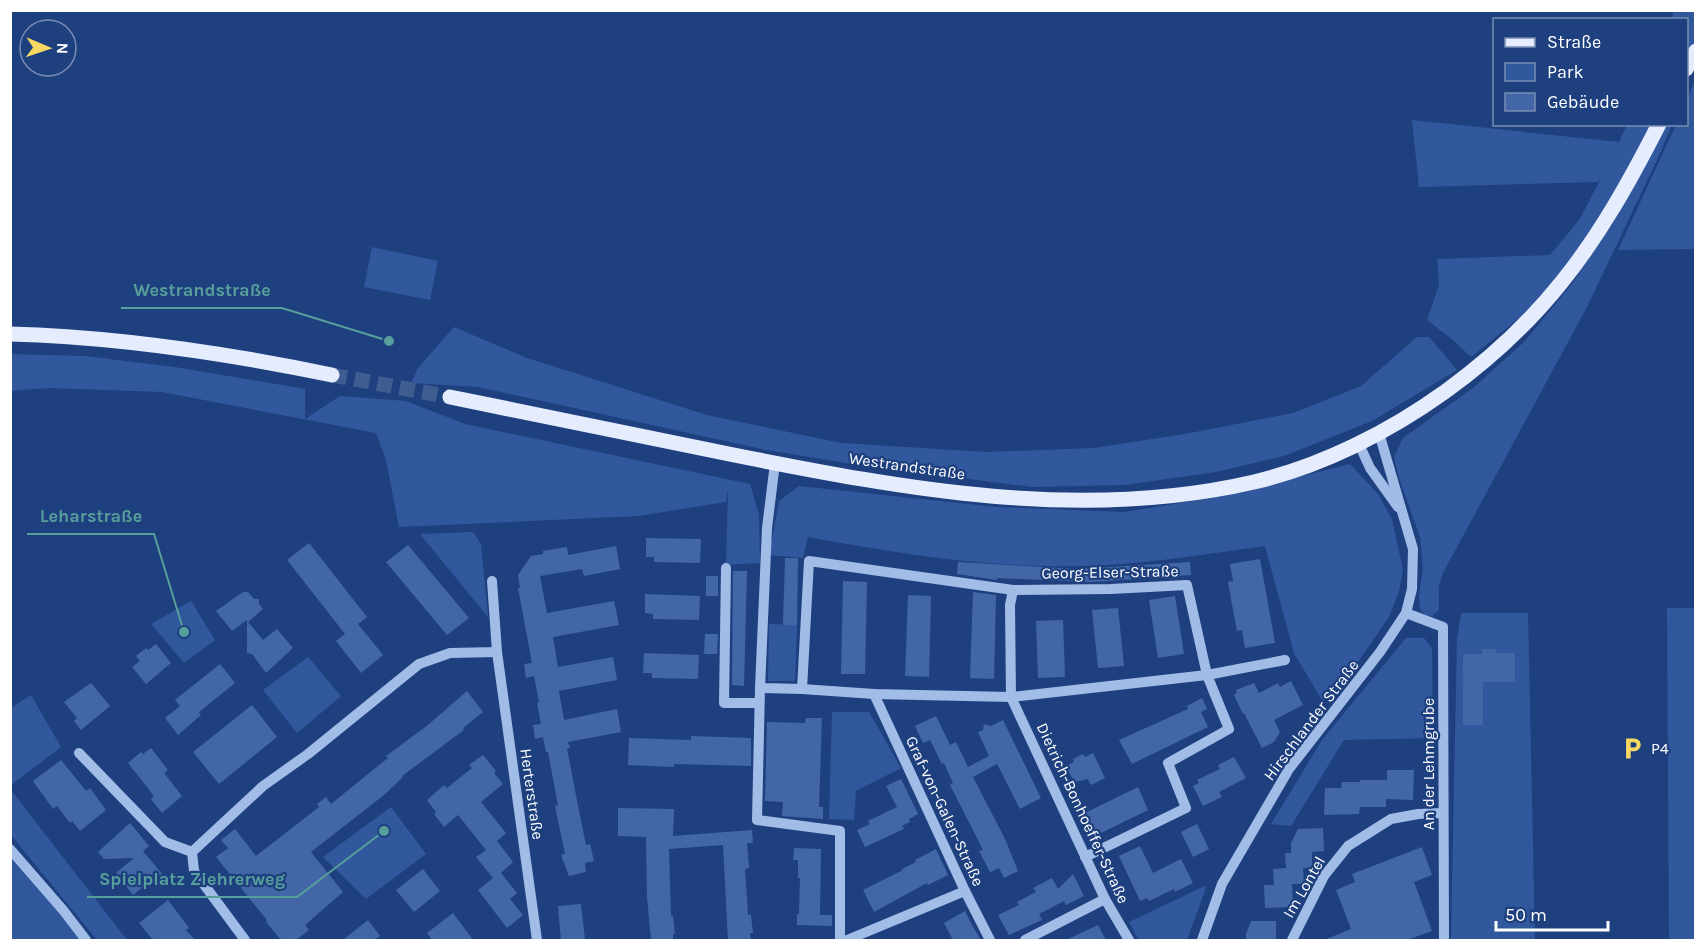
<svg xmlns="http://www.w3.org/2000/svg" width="1706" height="951" font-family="Karla,sans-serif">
<rect width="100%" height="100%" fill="#1e407f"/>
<g fill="#31589d">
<path d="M1674,11h21v34l-8,19 -1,-44h-15z"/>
<path d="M1695,79v170l-77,1 58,-125 10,-1 1,-24z"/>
<path d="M1412,120l207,22 8,-17h31l-98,160 -89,72 -18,-17 -26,-20 12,-35 -2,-26 113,-4 30,-36 21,-41 -3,4 -179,5z"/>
<path d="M1666,125h6l-14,33 -71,149 -144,266 -4,12v25l-7,6 -7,-1 -5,-6 -1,-13 4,-28 -3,-31 -21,-59 -5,-21 9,-19 70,-50 51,-46 47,-57 41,-60z"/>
<path d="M372,247l66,14 -8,39 -66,-13z"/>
<path d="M454,327l73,31 180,57 134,28 145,9 108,-4 91,-14 108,-21 68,-27 56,-49h12l28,33 -85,51 -88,35 -68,16 -92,13 -92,2 -173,-22 -93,-15 -288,-63 -67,-4 7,-15z"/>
<path d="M11,354l73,2 91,11 130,22v30l35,-23 66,5 59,23 285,60 9,31 1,48 -34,2 2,-76 -2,13 -88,14 -239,11 -13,-67 -10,-27 -214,-41 -114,-4 -37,3z"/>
<path d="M1350,464l28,30 14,25 11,51 -4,21 -10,26 -42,61 -24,24 -29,-49 -29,-107c-52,7 -105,16 -158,19 -100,6 -201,-10 -299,-28l-5,21 -34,-3 10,-54 20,-15 198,21 127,5 99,-16z"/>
<path d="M473,532l8,12 7,73 -68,-83z"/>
<path d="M191,601l24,39 -31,23 -33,-39z"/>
<path d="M1667,608h28v332h-26z"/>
<path d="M1461,613h67l7,327 -84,-1 6,-300z"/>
<path d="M769,624l28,1 -2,56h-27z"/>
<path d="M1406,638h18l8,10 1,90 -89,2 -53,86 -20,-2 51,-84z"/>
<path d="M308,657l33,39 -44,37 -34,-43z"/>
<path d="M31,695l30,52 -50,38v-77z"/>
<path d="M832,712h37l32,56 -45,23 -2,29 -25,-1z"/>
<path d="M10,790h1l116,150h-30l-86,-105z"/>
<path d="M391,807l35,47 -60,45 -43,-42z"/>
<path d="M10,849l76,91h-75z"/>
<path d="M1207,885l-20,55h-48l-10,-18z"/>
</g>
<g fill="#4367a6">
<path d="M646,538l55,1 -1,24 -46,-1v-5h-8z"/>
<path d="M309,543l58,74 -9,7 25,31 -22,18 -25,-32 9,-7 -58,-74z"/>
<path d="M408,545l61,73 -22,17 -61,-73z"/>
<path d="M616,546l4,23 -36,7 -2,-7 -42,7 7,37 67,-12 5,24 -66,12 5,30 55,-10 4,23 -58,11 5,29 53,-11 4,23 -53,10 2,6h-3l10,53 9,44 4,-1 4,17 -9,2 1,9 -17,4 -8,-21 4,-1 -10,-48 3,-1 -10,-53h-2l-3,-15 -8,2 -2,-14 8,-1 -4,-21 2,-1 -5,-26 -8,2 -2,-14 8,-1 -14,-75h2l-2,-13 13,-19 12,-2v-3l24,-4 1,8z"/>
<path d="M785,558h13l-1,67h-14z"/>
<path d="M1260,559l15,84 -30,5 -3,-18 -5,1 -6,-32 -3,-17 5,-1 -3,-17z"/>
<path d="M958,562l120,7 112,-7 1,13 -100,7 -94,-4v2l-40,-6z"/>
<path d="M733,571h14l-3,115 -12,-1z"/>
<rect x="706" y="576" width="12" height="20"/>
<path d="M843,581l24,1 -2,92h-24z"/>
<path d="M243,592h5l6,7h5v5l4,5 -15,13 15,18 14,-11 16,19 -27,25 -14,-19 -5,-1v-33l-15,11 -16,-20z"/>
<path d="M973,592l23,3 -2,84 -24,-1z"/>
<path d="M645,594l55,2 -1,24 -46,-1v-5l-8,-1z"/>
<path d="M908,595l23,1 -2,81 -24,-1z"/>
<path d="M1175,596l9,58 -26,4 -9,-58z"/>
<path d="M1118,608l6,58 -26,2 -6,-58z"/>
<path d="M1063,620l2,57 -27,1 -2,-57z"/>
<path d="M705,634h13l-1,20h-13z"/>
<path d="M156,644l15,19 -25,21 -14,-17 8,-6 -4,-5 10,-8 2,2z"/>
<path d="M1482,649h14v4h19v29h-32v43h-20v-71h19z"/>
<path d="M644,653l55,2 -1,24 -46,-1v-5h-9z"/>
<path d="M220,664l15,19 -36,29 2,3 -23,20 -13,-17 15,-12 -5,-6z"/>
<path d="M1291,681l12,24 -29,15 6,12 -6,10 -12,6 -18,-35 -1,1 -9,-19 3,-2 -1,-3 18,-7 5,10 19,-10 2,4z"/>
<path d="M91,683l19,23 -29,24 -7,-9 3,-3 -13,-16z"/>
<path d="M467,691l16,21 -20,16 1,2 -62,46 1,1 -19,18 -73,57 32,40 -38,33 4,5 -13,10h-15l-15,-18 1,-2 -51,-63 12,-9 -7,-8 14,-11 21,27 63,-49 -2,-3 9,-7 5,7 37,-30 20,-16 -2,-2 42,-31z"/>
<path d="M1202,698l5,11 -6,3 7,15 -76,37 -13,-24 69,-31 -1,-3z"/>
<path d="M252,705l25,32 -58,47 -26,-32z"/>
<path d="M936,716l14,29 6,-3 12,25 21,-11 -11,-24 5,-2 1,-6 7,2 12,-6 38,78 -21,11 -23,-45 -24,13 32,62 13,32 -14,7 -5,-10 -9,4 -11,-21 4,-1 -33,-65 3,-2 -9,-20 -2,1 -12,-24 -7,3 -8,-17z"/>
<path d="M806,718h16l-3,89h4v12l-41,-3 1,-14 -18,-1 2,-79 38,1z"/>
<path d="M691,736l60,2v28l-77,-2v3l-46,-2 1,-27 62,2z"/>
<path d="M151,748l17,22 -4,3 18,23 -20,17 -11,-14 3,-3 -26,-33 13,-11 2,2z"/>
<path d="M1093,753l12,25 -14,7 -3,-6 -14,3 -8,-16 8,-4 -1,-3 10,-5 2,3z"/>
<path d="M483,755l13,16 -2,2 9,11 -22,18 25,31 -9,8 16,21 -12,11 16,20 -7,6 13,16 -16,13 -29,-38 15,-12 -17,-21 10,-7 -28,-35 -14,12 -10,-13 2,-2 -9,-12 17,-15 3,3 25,-20 -3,-3z"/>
<path d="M1234,757l12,21 -27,14 3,5 -19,9 -10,-20 6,-3 -2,-3 23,-11 -2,-4z"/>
<path d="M61,760l25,31 4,-3 16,22 -26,21 -8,-10 -2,2 -13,-17 -4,3 -20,-28z"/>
<path d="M1387,770h27l-1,30 -27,-1v8h-26l-1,7 -35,1 1,-27h16l1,-6h18v-2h27z"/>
<path d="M901,779l17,35 -9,5 1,3 -8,4 2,3 -39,18 -8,-17 13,-6 -2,-3 29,-14 -11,-21z"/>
<path d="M1138,787l10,23 -51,25 -12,-22z"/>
<path d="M618,808l56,1 -1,27 79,-6 1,13h-6l2,25 -4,1 3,46h3l2,18h-3l1,7h-23l-5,-95 -54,4 2,67h2l2,18h-2v6h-22l-4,-43 -1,-60 -28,-1z"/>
<path d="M130,823l19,23 -6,5 20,24 -17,13 -2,-2 -11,9 -17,-22 18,-15 -30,1 -6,-7z"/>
<path d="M1197,824l12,25 -16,8 -12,-25z"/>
<path d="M1323,828l1,23 -12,1v16h-9l1,16h-12l1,23 -28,1 -1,-23h10l-1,-16 13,-1 -1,-15h6v-10l7,-14z"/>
<path d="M1140,846l13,27 28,-14 12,24 -18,9 -1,-3 -25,12 -2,-3 -7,3 -21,-45z"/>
<path d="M1422,847l10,28 -18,7 18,49 -25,9h-83l27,-11 -15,-39 19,-8 -3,-8z"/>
<path d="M794,848l27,1 -1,66h12v11l-35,-1v-11h2l1,-36h-2v-18h-5z"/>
<path d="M936,849l12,26 -20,10 -1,-2 -53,29 -11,-22 40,-20 -1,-1 14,-7 -1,-2z"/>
<path d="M423,869l17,22 -26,21 -18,-22z"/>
<path d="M1073,874l11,22 -18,9 -2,-4 -25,13 3,6 -33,15 -11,-20 21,-10 -2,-3 19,-10 -3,-4 19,-10 6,11z"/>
<path d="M168,900l21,28 -3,2 9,10h-42l-14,-17z"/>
<path d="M581,904l4,36h-24l-3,-34z"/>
<path d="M965,911l8,16 8,13h-28l-9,-17z"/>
<path d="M453,913l20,27h-41l-5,-7z"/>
<path d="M368,920l12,16 -6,4h-31z"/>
<path d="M1251,921h25v19h-30v-6z"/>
<path d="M1098,925l8,15h-40z"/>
</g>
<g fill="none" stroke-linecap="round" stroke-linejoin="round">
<path stroke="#405d92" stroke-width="15" stroke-dasharray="15 8" stroke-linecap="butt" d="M332,375l118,22"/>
<g stroke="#a2bce8" stroke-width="10">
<path d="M1359,444l11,24 28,39"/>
<path d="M775,463l-8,65 -7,160 42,1 7,-128 204,29 98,-1 76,-4 20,90 22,54 -61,34 18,45 -101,49"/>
<path d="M726,568l-2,135h35"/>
<path d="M1013,590l-3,15 1,92 94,202 24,41"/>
<path d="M1406,613l37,14 1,313"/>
<path d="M497,652l40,288"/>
<path d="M760,688l-3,132 83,11v109"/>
<path d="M802,689l72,5 137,3 196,-22 78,-15"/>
<path d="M874,694l91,197 25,49"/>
<path d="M79,753l86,89 27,10"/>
<path d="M10,849l53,61 23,30"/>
<path d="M245,940l-51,-69 -2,-19 71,-66 45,-32 111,-90 31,-11 47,-1 -5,-71"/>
<path d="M847,940l118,-49"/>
<path d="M1025,940l80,-41"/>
<path d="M1202,940l20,-56 67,-115 91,-117 26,-39 6,-24 1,-40 -34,-116"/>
<path d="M1292,940l32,-64 24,-30 43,-27 27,-5 25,-1"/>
</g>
<g stroke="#e4ecfe" stroke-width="15">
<path d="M1686,69l10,-18"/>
<path d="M10,334c110,3 216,19 322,41"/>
<path d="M450,397c95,19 189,39 284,58 170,34 348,67 520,27 68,-16 135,-50 192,-91 43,-31 82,-67 115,-108 39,-48 70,-104 98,-159"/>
</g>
</g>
<defs>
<symbol id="parking-bare" viewBox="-9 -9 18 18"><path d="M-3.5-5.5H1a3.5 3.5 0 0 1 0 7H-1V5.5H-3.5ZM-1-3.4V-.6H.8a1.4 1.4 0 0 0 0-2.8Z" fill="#f7d861" stroke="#1e407f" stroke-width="2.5" paint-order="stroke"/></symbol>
</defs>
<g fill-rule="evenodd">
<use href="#parking-bare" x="1616" y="732" width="33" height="33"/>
</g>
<g text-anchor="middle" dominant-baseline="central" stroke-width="4.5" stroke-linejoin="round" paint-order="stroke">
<g font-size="16" fill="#fff" stroke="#1e407f">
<text transform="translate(907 466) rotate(8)">Westrandstraße</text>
<text transform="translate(1110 572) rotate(-1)">Georg-Elser-Straße</text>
<text transform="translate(1311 720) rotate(-53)">Hirschlander Straße</text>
<text transform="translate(1428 764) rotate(-90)">An der Lehmgrube</text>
<text transform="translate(532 794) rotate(82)">Herterstraße</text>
<text transform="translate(945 811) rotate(65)">Graf-von-Galen-Straße</text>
<text transform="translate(1083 813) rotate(65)">Dietrich-Bonhoeffer-Straße</text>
<text transform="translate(1304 887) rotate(-60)">Im Lontel</text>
</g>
<g font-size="16" fill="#fff" stroke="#1e407f" text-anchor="start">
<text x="1651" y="748">P4</text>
</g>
</g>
<path fill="none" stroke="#579f9a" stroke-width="2" d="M389 341L282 308H121M184 632L154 534H27M384 831L297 897H87"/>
<g fill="#579f9a" stroke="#1e407f" stroke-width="2">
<circle cx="389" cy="341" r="6"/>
<circle cx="184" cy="632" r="6"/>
<circle cx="384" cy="831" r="6"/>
</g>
<g font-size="18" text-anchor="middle" font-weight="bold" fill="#579f9a" stroke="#1e407f" stroke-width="4.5" stroke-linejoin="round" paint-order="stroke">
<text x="202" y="296">Westrandstraße</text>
<text x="91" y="522">Leharstraße</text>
<text x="192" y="885">Spielplatz Ziehrerweg</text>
</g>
<rect width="1706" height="951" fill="none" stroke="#ffffff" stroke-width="24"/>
<rect x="1493" y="18" width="195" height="108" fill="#1e407f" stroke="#788cb2" stroke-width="1.5"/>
<rect x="1505" y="38" width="30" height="9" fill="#e4ecfe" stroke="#788cb2" stroke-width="1.5"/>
<text x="1547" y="48" font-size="18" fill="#ffffff">Straße</text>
<rect x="1505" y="63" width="30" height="18" fill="#31589d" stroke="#788cb2" stroke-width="1.5"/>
<text x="1547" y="78" font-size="18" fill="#ffffff">Park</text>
<rect x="1505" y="93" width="30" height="18" fill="#4367a6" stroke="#788cb2" stroke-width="1.5"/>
<text x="1547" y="108" font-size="18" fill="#ffffff">Gebäude</text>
<g transform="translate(48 48) rotate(92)"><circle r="28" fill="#1e407f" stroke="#788cb2" stroke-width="1.5"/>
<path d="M0-4.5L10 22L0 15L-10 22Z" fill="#f7d861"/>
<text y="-9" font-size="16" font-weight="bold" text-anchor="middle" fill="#ffffff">N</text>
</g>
<path d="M1496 921v9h112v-9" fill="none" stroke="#ffffff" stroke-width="3"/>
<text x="1505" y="921" font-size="18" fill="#ffffff" stroke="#1e407f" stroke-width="4.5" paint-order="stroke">50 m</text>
</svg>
